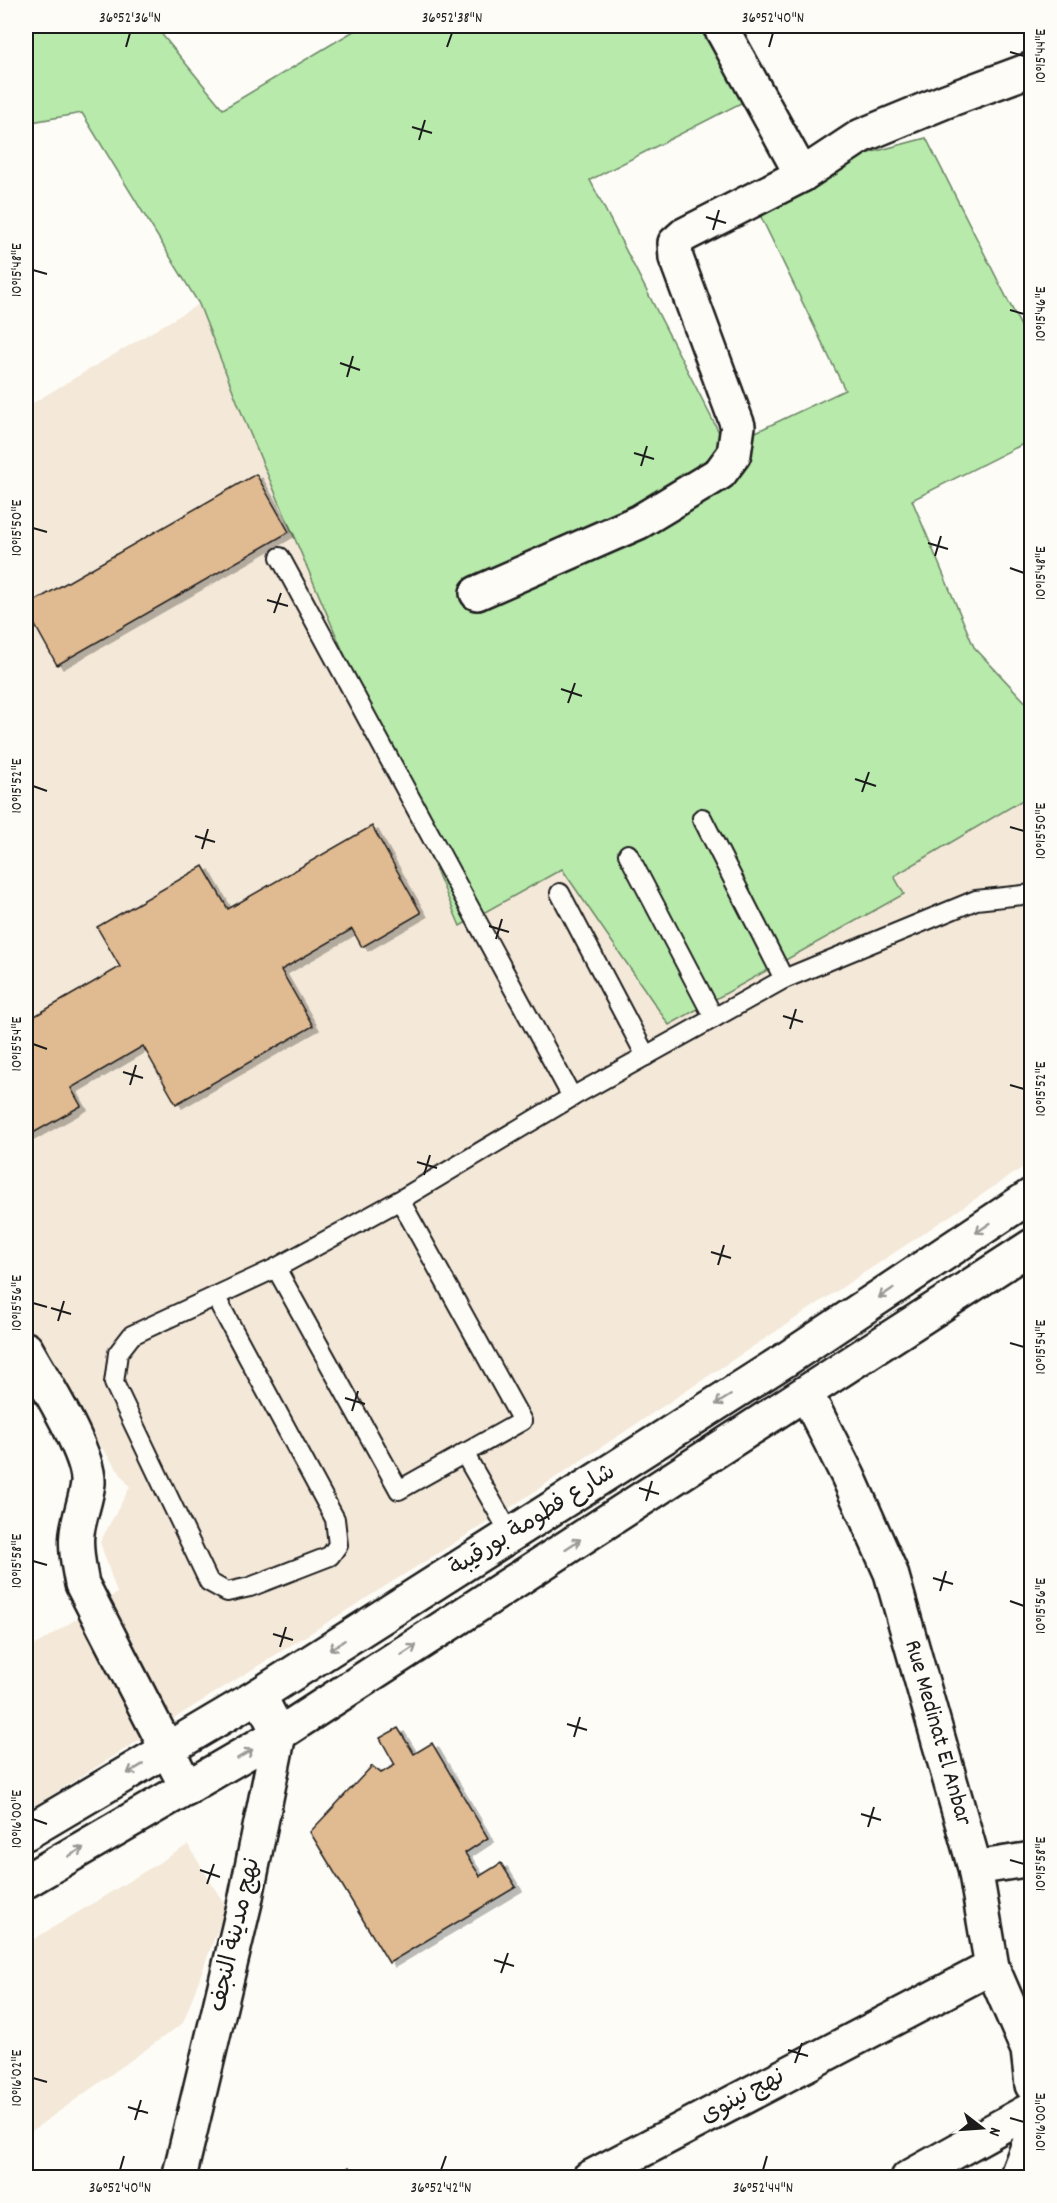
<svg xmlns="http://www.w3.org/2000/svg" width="1057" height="2203" font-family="Dekko,'Playpen Sans Arabic',sans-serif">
<defs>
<filter id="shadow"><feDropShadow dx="6" dy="4" stdDeviation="0" flood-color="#0004"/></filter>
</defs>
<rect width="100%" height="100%" fill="#fdfcf7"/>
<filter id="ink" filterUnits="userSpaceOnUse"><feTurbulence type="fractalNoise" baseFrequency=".0167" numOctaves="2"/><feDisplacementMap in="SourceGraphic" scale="12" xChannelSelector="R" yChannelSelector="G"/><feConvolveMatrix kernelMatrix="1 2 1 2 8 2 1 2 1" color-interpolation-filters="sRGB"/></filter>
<g filter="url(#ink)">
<g fill="#f4e8d8">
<path d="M199,304l47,120 214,502 102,-57 469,-161v454l-532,353 -473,296v-160l91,-58 -17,-51 30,-55 -104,-145v-935z"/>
<path d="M188,1845l38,62 -43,116 -157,112v-191z"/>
</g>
<path fill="#b7eaab" stroke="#6a8364" stroke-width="1.5" d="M26,26h129l68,83 139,-83h336l47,75 -155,79 136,266 119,-56 -84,-173 59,-51 106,-28 105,208v94l-119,60 62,147 57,61v87l-137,81 10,18 -235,131 -107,-156 -102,57 -214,-502 -47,-120 -117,-191 -56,10z"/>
<g fill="#e0ba91" stroke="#1c1c1c" stroke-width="1.5" filter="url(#shadow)">
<path d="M256,474l33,58 -232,133 -31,-56v-3z"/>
<path d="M372,826l49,87 -59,34 -10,-18 -71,41 32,56 -137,78 -33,-58 -72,42 10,18 -55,31v-116l94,-54 -23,-40 106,-61 25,43z"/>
<path d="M398,1728l16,26 18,-11 56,95 -23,15 15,23 21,-13 15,24 -127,76 -79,-131 62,-66 9,7 14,-8 -15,-27z"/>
<path d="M349,2167l7,11h-23z"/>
</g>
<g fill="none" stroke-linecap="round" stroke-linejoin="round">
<defs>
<g id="lane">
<path d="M280,557l292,540"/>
<path d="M702,818l82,161"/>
<path d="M628,854l86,164"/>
<path d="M560,893l86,163"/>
<path d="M400,1200l122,221 -123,69 -123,-222 124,-68 172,-103 212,-118 192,-79 56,-6"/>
<path d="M215,1296l120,223 3,26 -8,11 -80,31 -23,5 -18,-10 -95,-199 4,-30 14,-18 144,-67"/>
<path d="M464,1453l47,82"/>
</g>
<g id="street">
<path d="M720,26l82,149"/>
<path d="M477,593l162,-71 81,-49 14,-19 4,-28 -62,-168 -1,-15 9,-8 118,-60 59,-39 85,-35 86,-32"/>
<path d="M26,1349c16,29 64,104 62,134 -2,17 -9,34 -11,50 -2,17 2,35 5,51l105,204"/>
<path d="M806,1393l42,83 43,97 84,295 17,99 36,83 4,35"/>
<path d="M975,1868l57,-9"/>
<path d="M179,2178l66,-276 34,-168 -20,-39"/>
<path d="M589,2178l403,-211"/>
<path d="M908,2178l124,-69"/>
<path d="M1016,2178l13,-34 3,-17"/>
</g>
<g id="primary">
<path d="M26,1833l233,-138 526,-335 247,-165"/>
<path d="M26,1881l253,-147 753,-488"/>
</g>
</defs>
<use href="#lane" stroke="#1c1c1c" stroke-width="22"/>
<use href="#street" stroke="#1c1c1c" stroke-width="38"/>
<use href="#primary" stroke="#1c1c1c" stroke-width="38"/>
<use href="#lane" stroke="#fdfcf7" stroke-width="18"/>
<use href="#street" stroke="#fdfcf7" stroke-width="33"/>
<use href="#primary" stroke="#fdfcf7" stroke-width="33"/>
</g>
<defs><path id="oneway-shaft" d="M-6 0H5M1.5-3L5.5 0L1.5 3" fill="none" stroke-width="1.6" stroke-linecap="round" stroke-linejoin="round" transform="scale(1.5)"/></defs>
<g stroke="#989794">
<use href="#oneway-shaft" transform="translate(983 1228) rotate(146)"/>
<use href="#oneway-shaft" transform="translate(886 1293) rotate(146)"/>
<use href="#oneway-shaft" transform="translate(723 1400) rotate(148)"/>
<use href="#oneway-shaft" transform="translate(573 1544) rotate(-33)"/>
<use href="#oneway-shaft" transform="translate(337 1645) rotate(148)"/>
<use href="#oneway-shaft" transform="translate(409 1650) rotate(-33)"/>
<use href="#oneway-shaft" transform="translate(245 1754) rotate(-31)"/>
<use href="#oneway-shaft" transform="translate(135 1769) rotate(149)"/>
<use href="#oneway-shaft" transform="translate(76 1852) rotate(-30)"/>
</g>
</g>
<path fill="none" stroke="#1c1c1c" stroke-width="2" d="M126,47l4,-14M447,47l5,-14M769,47l4,-14M1010,52l14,4M412,127l20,6M419,140l6,-20M706,217l20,6M713,230l6,-20M33,270l14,4M1010,310l14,4M340,363l20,7M347,377l6,-21M634,453l20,6M641,466l6,-20M33,528l14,4M928,543l20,6M935,556l6,-20M1010,568l14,5M267,600l21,6M274,613l7,-20M561,689l21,7M568,703l7,-20M855,779l21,7M33,786l14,5M862,792l7,-20M1010,827l14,4M195,836l20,6M202,849l6,-20M489,926l20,6M496,939l6,-20M783,1016l20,6M790,1029l6,-20M33,1044l14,5M123,1072l20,6M130,1085l6,-20M1010,1085l14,4M417,1162l20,6M424,1175l6,-20M711,1252l20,6M718,1265l6,-20M33,1303l14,4M51,1308l20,6M58,1321l6,-20M1010,1343l14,4M345,1398l20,6M352,1411l6,-20M639,1488l20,6M646,1501l6,-20M33,1561l14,4M933,1578l20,6M940,1591l6,-20M1010,1601l14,5M273,1634l20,6M280,1647l6,-20M567,1724l20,6M574,1737l6,-20M861,1814l20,6M33,1819l14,5M868,1827l6,-20M1010,1860l14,4M200,1870l20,7M207,1884l7,-20M494,1960l20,6M501,1973l7,-20M788,2050l20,6M795,2063l7,-20M33,2078l14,4M128,2107l20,6M1010,2118l14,4M135,2120l6,-20M120,2170l4,-14M441,2170l5,-14M763,2170l4,-14"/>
<g text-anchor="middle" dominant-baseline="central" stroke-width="4.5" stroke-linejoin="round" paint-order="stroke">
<g font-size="24" fill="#1c1c1c" stroke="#fdfcf7">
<text transform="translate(533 1521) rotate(-32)">شارع فطومة بورقيبة</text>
<text transform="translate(937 1733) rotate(74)">Rue Medinat El Anbar</text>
<text transform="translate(236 1935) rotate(-77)">نهج مدينة النجف</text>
<text transform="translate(743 2097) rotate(-28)">نهج نینوى</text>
</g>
</g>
<rect width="1057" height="2203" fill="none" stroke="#fdfcf7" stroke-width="66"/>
<g transform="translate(982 2128) rotate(107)" stroke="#fdfcf7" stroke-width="4.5" paint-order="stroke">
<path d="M0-4.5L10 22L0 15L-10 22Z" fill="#1c1c1c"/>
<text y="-9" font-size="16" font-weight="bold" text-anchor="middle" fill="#1c1c1c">N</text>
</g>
<rect x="33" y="33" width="991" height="2137" fill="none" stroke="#1c1c1c" stroke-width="2"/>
<g font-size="15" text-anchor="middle" fill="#1c1c1c">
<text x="130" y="22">36°52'36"N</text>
<text x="452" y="22">36°52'38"N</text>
<text x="773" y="22">36°52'40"N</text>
<text transform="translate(1040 56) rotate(-90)" y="5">10°15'44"E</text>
<text transform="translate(16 270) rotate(-90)" y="5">10°15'48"E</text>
<text transform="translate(1040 314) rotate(-90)" y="5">10°15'46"E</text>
<text transform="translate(16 528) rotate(-90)" y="5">10°15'50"E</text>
<text transform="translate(1040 573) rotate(-90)" y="5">10°15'48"E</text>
<text transform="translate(16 786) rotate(-90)" y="5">10°15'52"E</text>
<text transform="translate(1040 831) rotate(-90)" y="5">10°15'50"E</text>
<text transform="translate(16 1044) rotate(-90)" y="5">10°15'54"E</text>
<text transform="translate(1040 1089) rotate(-90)" y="5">10°15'52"E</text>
<text transform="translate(16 1303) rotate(-90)" y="5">10°15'56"E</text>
<text transform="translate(1040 1347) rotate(-90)" y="5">10°15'54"E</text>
<text transform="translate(16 1561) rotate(-90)" y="5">10°15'58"E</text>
<text transform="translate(1040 1606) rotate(-90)" y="5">10°15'56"E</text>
<text transform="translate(16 1819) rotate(-90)" y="5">10°16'00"E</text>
<text transform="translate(1040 1864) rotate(-90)" y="5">10°15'58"E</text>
<text transform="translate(16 2078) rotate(-90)" y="5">10°16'02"E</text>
<text transform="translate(1040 2122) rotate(-90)" y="5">10°16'00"E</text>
<text x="120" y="2192">36°52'40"N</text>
<text x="441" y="2192">36°52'42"N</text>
<text x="763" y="2192">36°52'44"N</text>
</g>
</svg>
